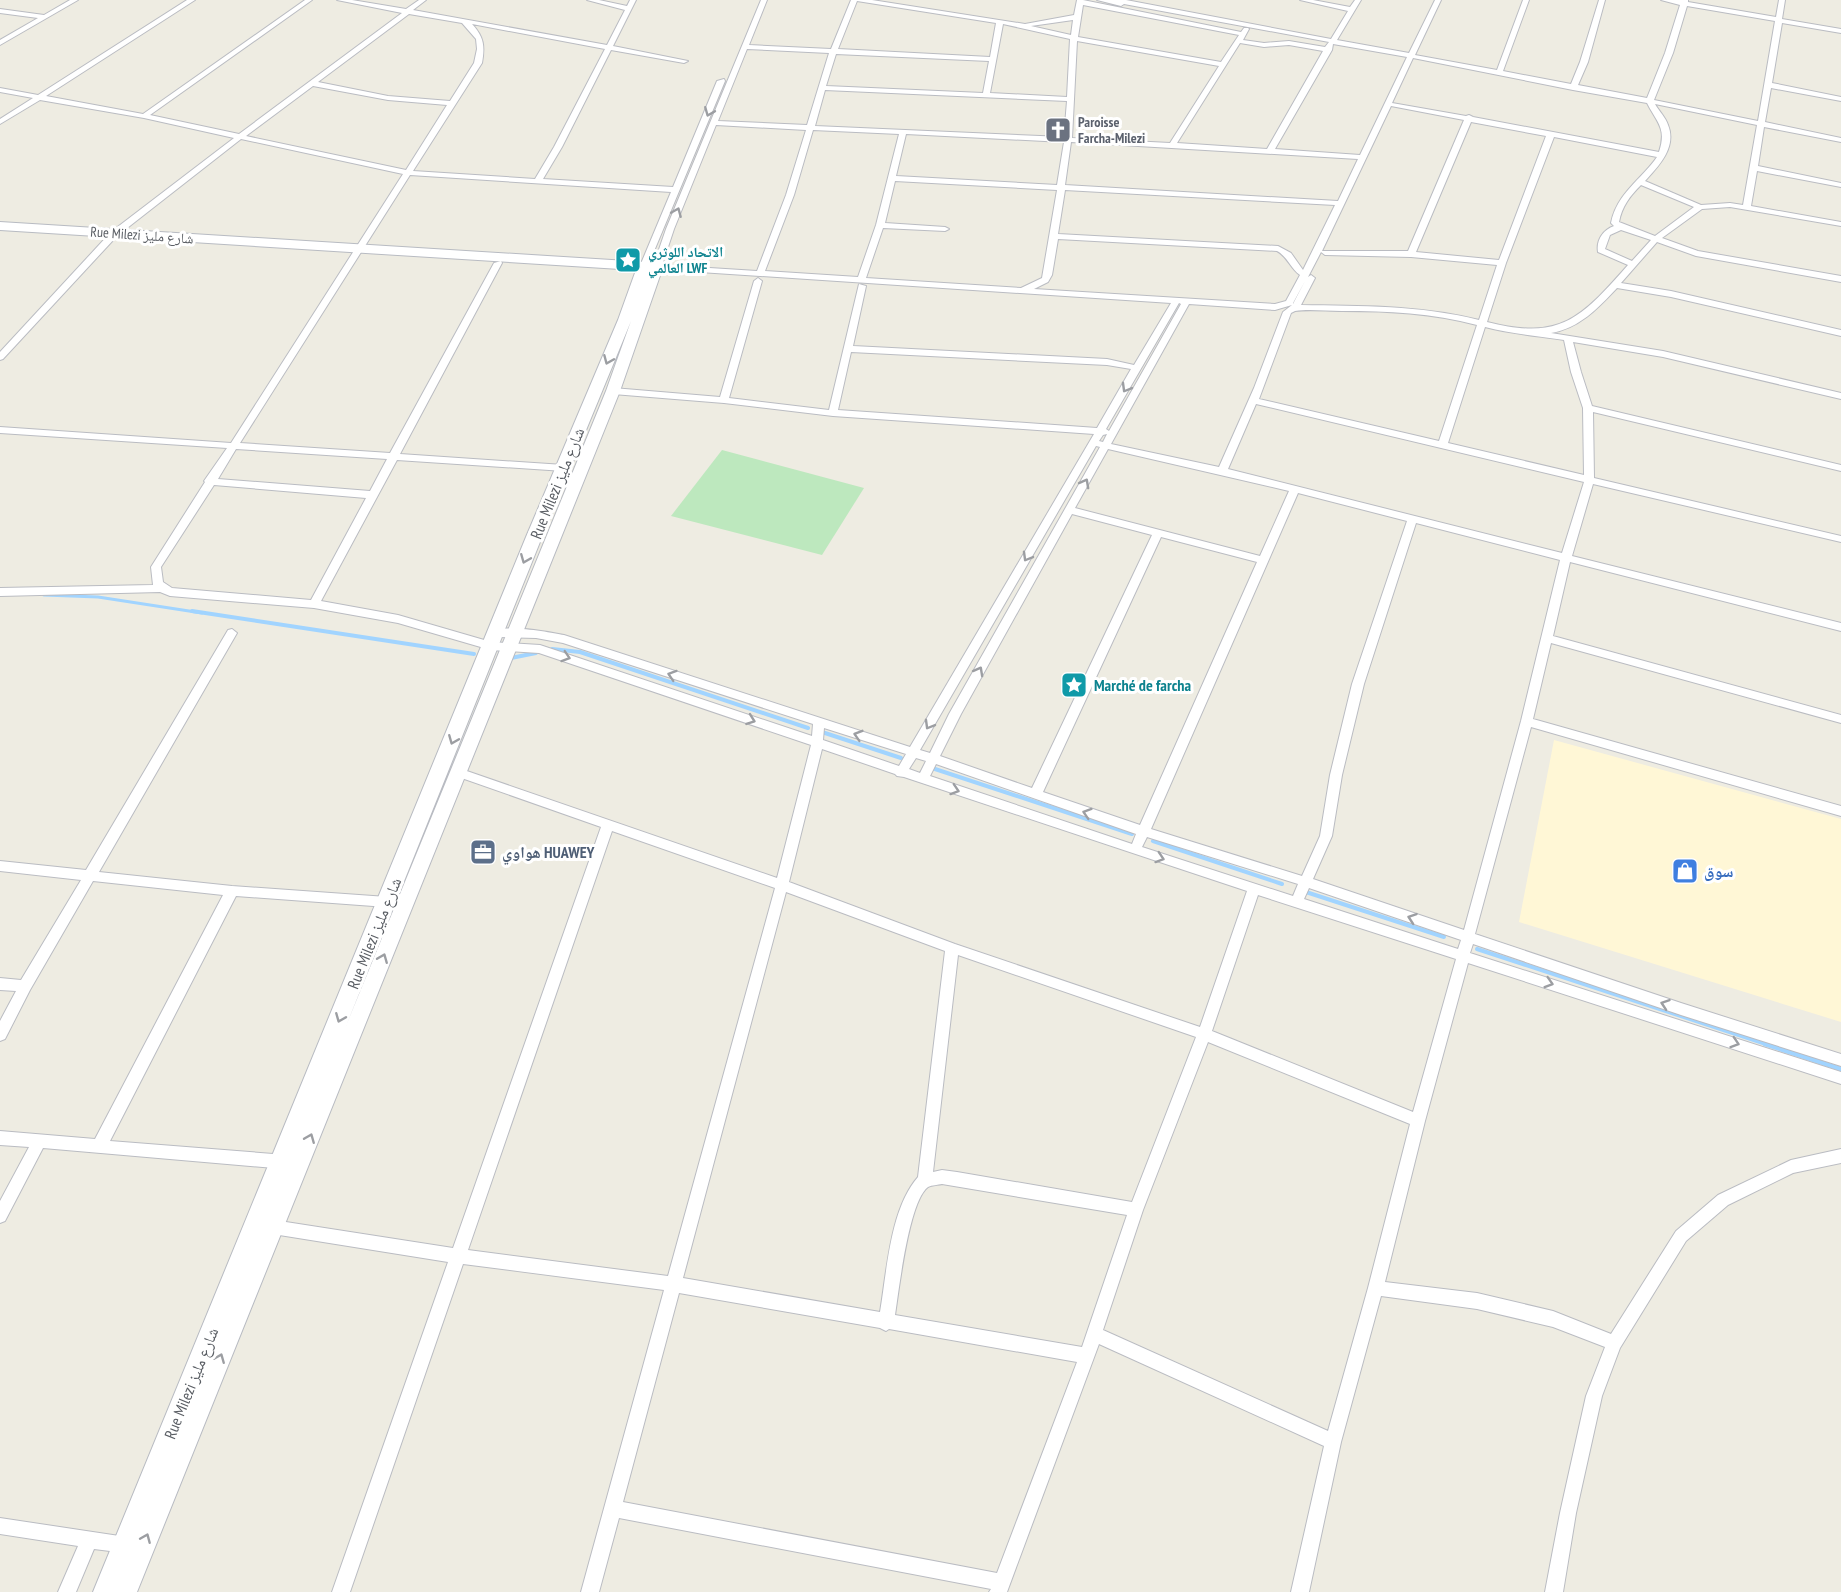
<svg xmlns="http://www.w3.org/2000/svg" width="1841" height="1592" font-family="'PT Sans Narrow','Noto Naskh Arabic',sans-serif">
<rect width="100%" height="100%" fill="#eeece2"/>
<path fill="#fff7d6" d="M1554,740l287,79v203l-322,-100z"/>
<path fill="#bde8be" d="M722,450l142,38 -42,67 -151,-39z"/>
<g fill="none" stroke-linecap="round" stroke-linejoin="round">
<path stroke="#a1d4ff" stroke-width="3" d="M44,595l54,2 104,16"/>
<g stroke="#a1d4ff" stroke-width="4">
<path d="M192,611l282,43"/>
<path d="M552,649l28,3 228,76"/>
<path d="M511,658l25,-5"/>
<path d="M825,733l76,25"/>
<path d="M935,769l197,65"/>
<path d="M1153,841l129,43"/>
<path d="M1306,892l138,45"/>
<path d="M1477,949l292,96"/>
</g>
<path stroke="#a1d4ff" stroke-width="4.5" d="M1765,1044l76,25"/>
<defs>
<g id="street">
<path d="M70,0h8l-78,45v-5l38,-22 -38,-5v-4l44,6z"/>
<path d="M187,0h8l-149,96 97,18 162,-114h7l-162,115 89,19 163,-121 -65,-13h15l54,9 13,-9h7l-13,10 194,35 18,-35 -38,-10h12l28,6 3,-6h6l-23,46 75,15 -4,2 -73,-13 -49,97 -19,32 130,8 44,-106 7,-2 1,2 -78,187 -7,-2 31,-74 -261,-17 -170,268 150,10 104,-190 7,-2 1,2 -102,191 164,11 5,3 -5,3 -167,-11 -76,141 77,14 93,27 49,3 272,91 1,-12 -250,-81 -27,-5 -40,-1 -5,-4c10,-10 58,-1 73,2l346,112 184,-313 -261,-18 -109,-13 -111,-9 -5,-3 5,-3 107,9 34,-116 4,-3 4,3 -33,117 100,12 30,-126 7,2 -13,60 254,13 27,6 37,-62 -517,-34 -1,-2 13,-38 95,-229h6l-18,45 82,4 20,-49h21l153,24 49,-9 3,-15h6l158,32 3,-4h4l1,1 -6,11 21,3 25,-2 36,6 4,-5 -205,-38 -3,2 -24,-6h29l205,39 17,-28 -48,-11h13l37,7 5,-7h6l-24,40 72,13 26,-53h6l-26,55 82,15 26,-70h6l-26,71 68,13 9,-22 19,-62h6l-17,62 -10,23 69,13 18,-45 15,-48 -19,-5h27v2l88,15 3,-17h6l-3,19 59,10v4l-59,-10 -10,60 69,14v4l-70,-13 -6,34 76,16v4l-77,-15 -6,39 83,17v4l-84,-16 -6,35 90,16v4l-111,-19 -28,2 -40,29 36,13 143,25v6l-145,-26 -39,-14 -36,41 50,8 170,39v6l-170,-39 -54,-9c-19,20 -37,40 -66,45l112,18 178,42v6l-178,-42 -90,-15 8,30 11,34 249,59v6l-248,-59 1,66 247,58v6l-248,-58 -21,72 269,67v8l-271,-69 -17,74 288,79v8l-290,-80 -18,76 308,87v10l-310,-89 -56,207 206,69 160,51v12l-160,-51 -208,-71 -3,9 371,119v12l-373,-121 -43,158 -40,161 92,11 76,18 58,23 65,-103 42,-36 73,-35 50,-11v14l-48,10 -65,32 -42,36 -66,107 -18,48 -26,117 -13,79h-18l15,-79 26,-117 19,-49 -52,-20 -76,-18 -96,-13 -40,146 -32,150h-18l33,-146 -225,-102 -92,248h-18l2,-3 -372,-71 -20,74h-18l83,-302 -201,-26 -113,328h-18l116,-330 -175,-28 -5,-2 -2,-5 2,-5 5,-2 180,28 148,-421 -148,-52 -2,-3 2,-3h8l316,109 34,-133 -272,-92 -48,-3 -93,-27 -84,-15 -144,-12 -10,-4 -160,4v-8l153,-3 -2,-18 54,-85 -1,-1 23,-33 -227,-15v-6l231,16 172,-269 -162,-35 -124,97 -114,123 -3,1v-8l111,-120 123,-94 -90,-20 -104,-18 -40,24v-5l33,-21 -33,-6v-4l38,7zM857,1l139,22 -6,34 -152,-8zM1083,5l156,30 -18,27 -143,-25zM1687,6l88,15 -17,100 -104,-21 19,-47zM409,14l53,9 14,16 1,10 -3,14 -24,38 -62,-5 -70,-14zM1073,20l-2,15 -40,-9zM472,24l133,25 -51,98 -19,32 -122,-8 69,-108c3,-17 2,-26 -10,-39zM1003,24l67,15 -3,58 -77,-4zM1077,41l142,25 -49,77 -98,-5zM1240,43l24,4 25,-2 34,6 -56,98 -90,-6zM1333,44l74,13 -47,98 -85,-6 57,-99zM747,49l82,4 -22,72 -89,-4zM836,54l153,7 -6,32 -157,-7zM1413,58l160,32 74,13c10,20 20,25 12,49l-186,-35 -4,-2 -3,1 -74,-13zM313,86l75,14 59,5 -41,65 -160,-34zM825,90l242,11 -3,36 -249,-11zM1655,104l102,21 -14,80 -13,-2 -29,2 -56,-24c14,-15 32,-34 23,-56 -2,-7 -9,-14 -13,-21zM1391,106l73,14 -56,131h-86zM1471,122l75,14 -47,124 -83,-8zM716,125l90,5 -20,65 -29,76 -95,-6 12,-36zM813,130l86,4 -23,91 -18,52 -93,-6 29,-76zM906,134l158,8 -7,43 -161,-9zM1554,137l103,20c-16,23 -40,36 -46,66l3,3c-11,4 -18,14 -16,26l30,13c-47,53 -67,76 -141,57l19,-59zM1071,142l287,17 -20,42 -273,-16zM895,181l162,9 -15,88 -21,10 -155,-10 17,-50 62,3 4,-2 -4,-2 -60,-4zM1641,185l53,22 -39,29 -36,-14c3,-16 11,-26 22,-37zM1065,190l270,15 -32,65 -12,-17 -13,-7 -220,-12zM1621,230l30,10 -19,21 -27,-12 5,-14zM1058,239l219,12c11,6 13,17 23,24l-14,26 -11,3 -241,-15 14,-7 4,-7zM1321,252l4,3 86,2 86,8 -18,55c-59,-15 -118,-14 -178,-15l14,-27 -4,-3 -3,2zM1305,281l-12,23v-1zM1179,303l2,1 -72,127 -3,-2zM1189,304l86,6 17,-5 -9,7 -29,76 -35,79 -108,-23zM1295,311c14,-2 31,0 47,0 46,0 90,2 135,14l-38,116 -180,-42 32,-86zM1485,327c27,7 53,9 79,13l7,32 12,36 1,67 -136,-32zM851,352l256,13 24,4 -34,59 -259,-18zM1256,404l328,78 -22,71 -334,-84zM1107,434l-4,8 -4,-1 4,-6zM1096,446l4,1 -151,267 -19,39 -10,-3zM236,449l151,10 -17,32 -152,-12zM1108,449l181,42 -29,65 -185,-48zM214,485l152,13 -55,102 -139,-12 -9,-6 -2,-15zM1298,493l109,28 -55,163 -22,91 -10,61 -18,40 -151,-47zM1072,514l80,21 -120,253 -92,-32 21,-42zM1416,523l144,37 -39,161 -57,209 -151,-51 19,-43 10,-61 22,-91zM1161,537l96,25 -117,263 -97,-33zM824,728l82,26 -7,12 -76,-26zM822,749l73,25 2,2 7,1 343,114 -47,136 -245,-83 -166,-62zM916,758l10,3 -6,12 -11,-4zM936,764l200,70 -4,10 -202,-68zM612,831l163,57 -107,388 -200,-26zM1147,837l151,47 -5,12 -151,-49zM1309,888l152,52 -3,9 -154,-50zM786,892l159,59 -27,226c-28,32 -31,94 -38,135l-197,-34zM1258,895l198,64 -43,153 -201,-81zM958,955l238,82 -64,165 -175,-30 -15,-2 -9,2zM1208,1042l202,82 -42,164 -40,143 -225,-101 40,-120zM942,1184l185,31 -45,132 -187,-32c4,-26 14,-114 33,-128 4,-2 10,-2 14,-3zM679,1293l201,35 6,3 3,-2 188,33 -80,211 -374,-71z"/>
<path d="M232,629l5,4 -138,239 133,14 155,11 4,1 2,4 -2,4 -4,1 -151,-11 -126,245 176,14 5,2 2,5 -2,5 -5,2 -243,-21 -38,73 -5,2v-22l29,-54 -29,-2v-14l95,8 128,-244 -130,-14 -63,109 -25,49 -5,2v-20l16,-30 -16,-1v-12l21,2 60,-100 -81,-9v-10l86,9 142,-240z"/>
<path d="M0,1518l126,19 6,2 2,6 -2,6 -6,2 -32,-4 -18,43h-18l20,-46 -78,-12z"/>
</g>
<path id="secondary" d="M0,222l644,40 18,2 1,3 -43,124 -483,1201h-44l433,-1055 92,-217 18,-50 -636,-40zM631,321l-25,70 -260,635 196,-489z"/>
</defs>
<use href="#street" stroke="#babcc2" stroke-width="2"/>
<use href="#secondary" stroke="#b8bbc2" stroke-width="2"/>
<use href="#street" fill="#fff" fill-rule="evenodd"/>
<use href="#secondary" fill="#fff" fill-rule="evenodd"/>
</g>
<defs><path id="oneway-chevron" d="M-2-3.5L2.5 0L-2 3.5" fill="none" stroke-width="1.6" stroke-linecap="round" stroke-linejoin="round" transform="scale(1.5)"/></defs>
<g stroke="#9c9ea2">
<use href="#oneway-chevron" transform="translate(709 112) rotate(112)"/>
<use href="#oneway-chevron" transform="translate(677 212) rotate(-67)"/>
<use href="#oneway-chevron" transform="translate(608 360) rotate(113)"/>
<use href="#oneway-chevron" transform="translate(1126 388) rotate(120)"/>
<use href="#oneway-chevron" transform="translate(1085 483) rotate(-61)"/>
<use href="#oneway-chevron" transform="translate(1027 557) rotate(120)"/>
<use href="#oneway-chevron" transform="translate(525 559) rotate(112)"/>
<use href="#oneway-chevron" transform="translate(566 657) rotate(18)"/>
<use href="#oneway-chevron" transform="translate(979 671) rotate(-61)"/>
<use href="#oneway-chevron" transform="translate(672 675) rotate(-162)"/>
<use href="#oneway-chevron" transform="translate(751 720) rotate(20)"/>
<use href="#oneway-chevron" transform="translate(929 725) rotate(120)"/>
<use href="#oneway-chevron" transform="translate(858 735) rotate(-163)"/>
<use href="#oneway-chevron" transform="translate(453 740) rotate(112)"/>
<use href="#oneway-chevron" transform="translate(955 790) rotate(18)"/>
<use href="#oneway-chevron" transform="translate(1087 813) rotate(-162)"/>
<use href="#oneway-chevron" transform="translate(1160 858) rotate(18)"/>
<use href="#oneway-chevron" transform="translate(1412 918) rotate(-161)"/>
<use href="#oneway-chevron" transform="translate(383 958) rotate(-68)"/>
<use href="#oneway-chevron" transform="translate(1549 983) rotate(17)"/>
<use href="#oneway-chevron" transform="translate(1665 1004) rotate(-161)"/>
<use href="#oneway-chevron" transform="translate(340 1018) rotate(112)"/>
<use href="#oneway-chevron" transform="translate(1735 1043) rotate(18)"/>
<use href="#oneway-chevron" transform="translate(310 1138) rotate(-68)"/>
<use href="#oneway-chevron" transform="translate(220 1358) rotate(-68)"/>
<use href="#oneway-chevron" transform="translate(146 1538) rotate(-67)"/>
</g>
<defs>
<symbol id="church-square" viewBox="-11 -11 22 22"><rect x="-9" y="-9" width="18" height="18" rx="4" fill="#6b7280" stroke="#fff"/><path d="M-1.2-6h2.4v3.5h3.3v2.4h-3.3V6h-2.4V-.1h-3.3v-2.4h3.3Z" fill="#fff"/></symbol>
<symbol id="sight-square" viewBox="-11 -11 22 22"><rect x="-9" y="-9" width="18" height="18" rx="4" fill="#0f9aa8" stroke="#fff"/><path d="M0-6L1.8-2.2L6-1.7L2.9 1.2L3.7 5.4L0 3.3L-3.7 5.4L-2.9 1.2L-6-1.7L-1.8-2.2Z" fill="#fff"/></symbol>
<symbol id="office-square" viewBox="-11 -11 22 22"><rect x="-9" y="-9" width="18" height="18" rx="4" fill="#5c6f8a" stroke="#fff"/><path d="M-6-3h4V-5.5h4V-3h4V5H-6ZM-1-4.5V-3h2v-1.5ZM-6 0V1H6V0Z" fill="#fff"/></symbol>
<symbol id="shop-square" viewBox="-11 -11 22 22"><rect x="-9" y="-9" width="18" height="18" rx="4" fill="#3f7fe0" stroke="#fff"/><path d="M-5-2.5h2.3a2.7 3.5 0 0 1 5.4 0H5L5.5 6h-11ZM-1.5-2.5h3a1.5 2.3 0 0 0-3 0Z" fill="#fff"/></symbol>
</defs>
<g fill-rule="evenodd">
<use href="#church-square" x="1043" y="115" width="30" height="30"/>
<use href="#sight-square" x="613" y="245" width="30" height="30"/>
<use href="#sight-square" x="1059" y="670" width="30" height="30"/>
<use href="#office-square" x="468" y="837" width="30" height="30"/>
<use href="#shop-square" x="1670" y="856" width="30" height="30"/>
</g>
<g text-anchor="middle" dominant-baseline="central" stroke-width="6" stroke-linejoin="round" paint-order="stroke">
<g font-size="14" font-weight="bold" fill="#5b616d" stroke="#fff" text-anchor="start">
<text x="1078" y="122">Paroisse<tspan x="1078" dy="16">Farcha-Milezi</tspan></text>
</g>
<g font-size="14" fill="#5a5e64" stroke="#fff">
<text transform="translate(142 235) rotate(4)">Rue Milezi شارع مليز</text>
</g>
<g font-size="14" font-weight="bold" fill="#0d838f" stroke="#fff" text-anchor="start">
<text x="648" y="252">الاتحاد اللوثري<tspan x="648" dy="16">العالمي LWF</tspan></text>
</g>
<g font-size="16" fill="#5a5e64" stroke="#fff">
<text transform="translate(557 483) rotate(-68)">Rue Milezi شارع مليز</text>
<text transform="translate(374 933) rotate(-68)">Rue Milezi شارع مليز</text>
<text transform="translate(191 1383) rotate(-68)">Rue Milezi شارع مليز</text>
</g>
<g font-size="16" font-weight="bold" fill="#0d838f" stroke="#fff" text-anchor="start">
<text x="1094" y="685">Marché de farcha</text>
</g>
<g font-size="16" font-weight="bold" fill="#4e5e75" stroke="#fff" text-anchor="start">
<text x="502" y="852">هواوي HUAWEY</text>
</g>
<g font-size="16" font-weight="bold" fill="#366cbe" stroke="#fff" text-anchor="start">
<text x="1704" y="871">سوق</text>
</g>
</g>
</svg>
